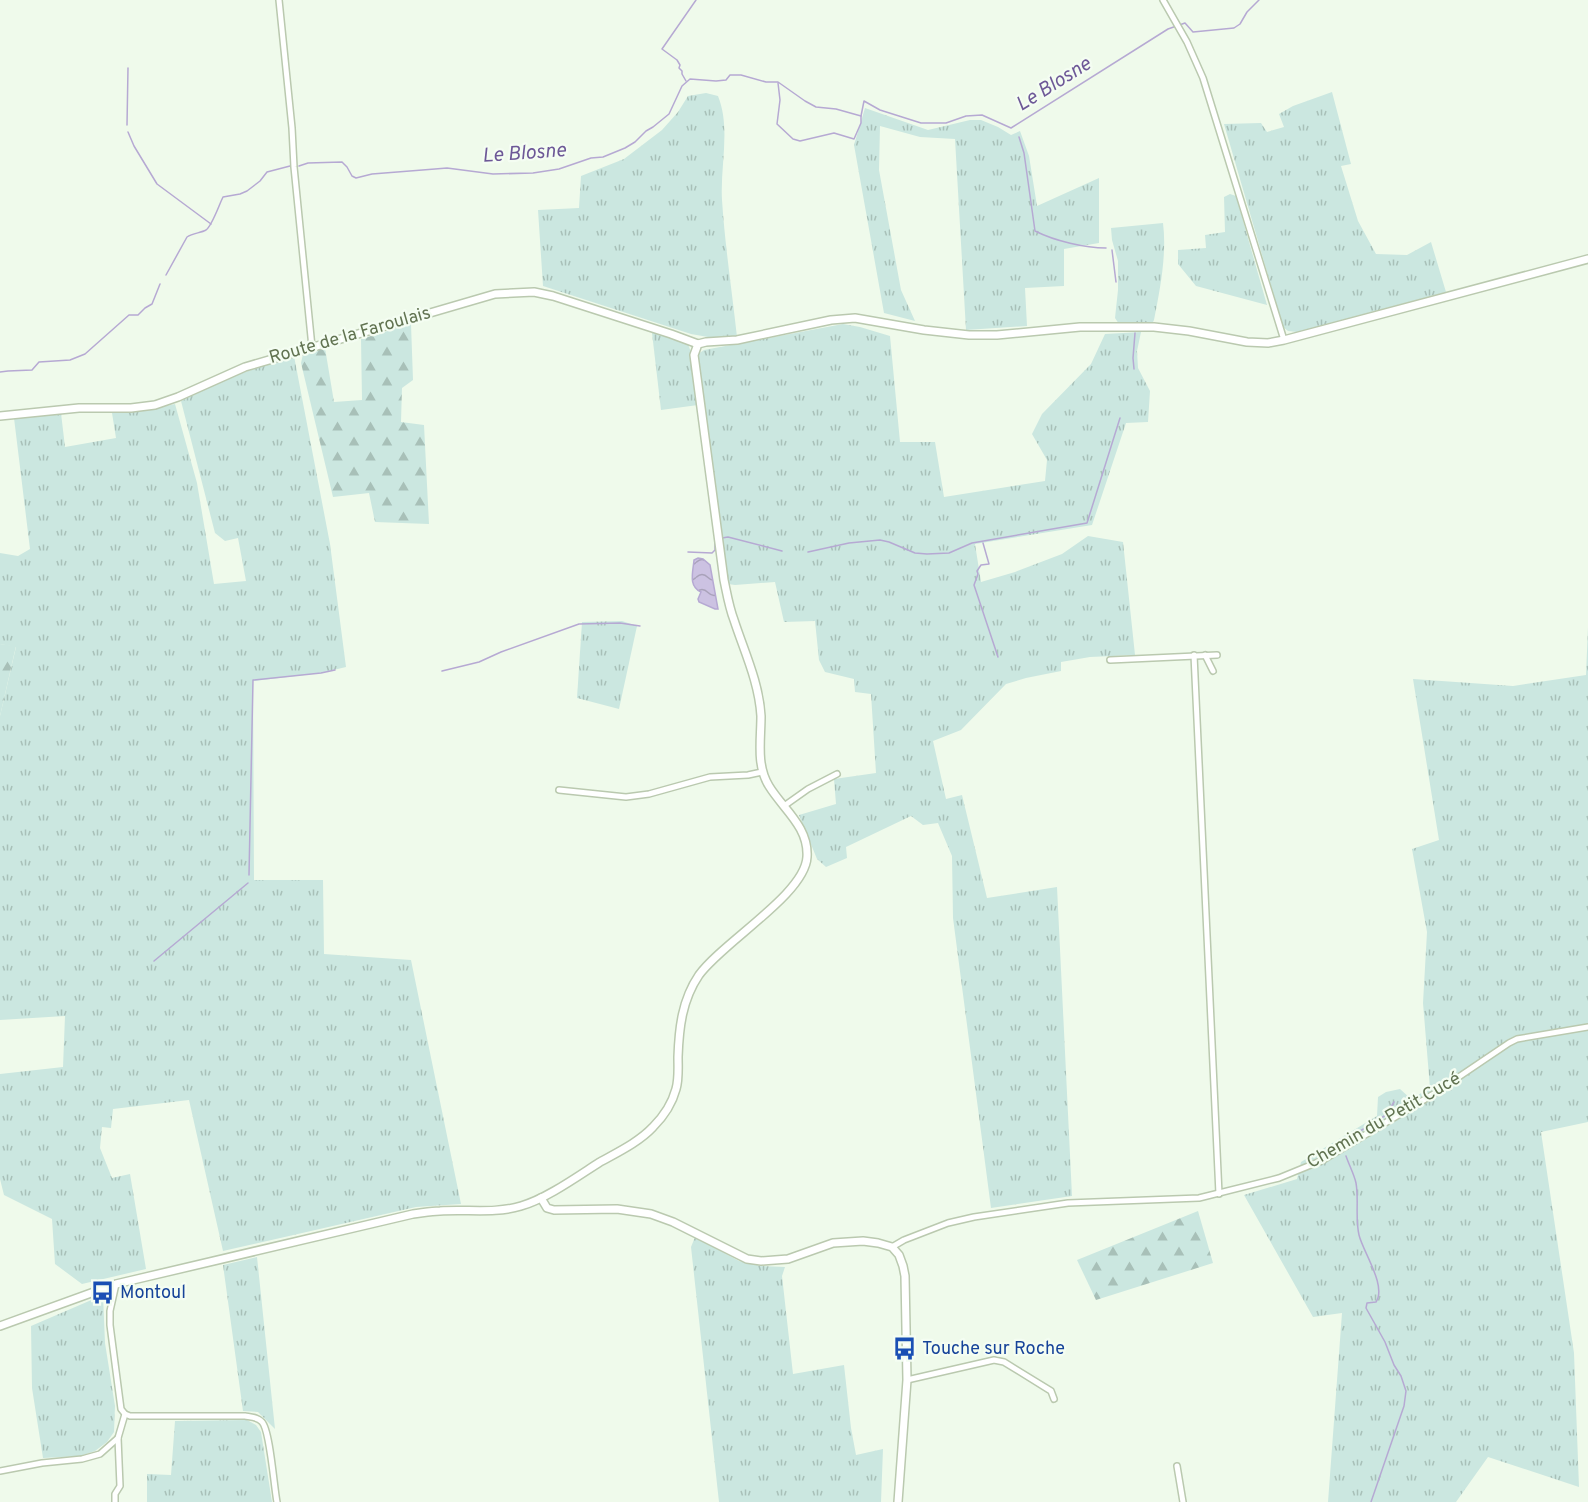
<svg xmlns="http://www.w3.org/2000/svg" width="1588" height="1502" font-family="Overpass,sans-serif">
<defs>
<pattern id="grass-tufts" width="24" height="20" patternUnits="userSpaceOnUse" patternTransform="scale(1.5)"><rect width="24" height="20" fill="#cbe7e0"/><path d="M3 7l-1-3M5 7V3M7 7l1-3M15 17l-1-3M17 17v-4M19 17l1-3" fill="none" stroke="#a8c0b8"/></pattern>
<pattern id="forest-firs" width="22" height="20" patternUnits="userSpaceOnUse" patternTransform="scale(1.5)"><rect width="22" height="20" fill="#cbe7e0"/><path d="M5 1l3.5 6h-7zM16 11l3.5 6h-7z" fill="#a8c0b8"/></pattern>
<pattern id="water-waves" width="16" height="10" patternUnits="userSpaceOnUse" patternTransform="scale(1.5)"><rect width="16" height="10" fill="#ccc2e2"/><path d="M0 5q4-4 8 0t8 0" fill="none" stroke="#a9a2ba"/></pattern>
</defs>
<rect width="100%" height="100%" fill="#effaeb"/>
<g fill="url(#grass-tufts)">
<path d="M1332,92l19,72 -10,2 17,55 18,33 31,1 24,-13 15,50 -149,40 -9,-1 -5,-4 -59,-203 37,-1 6,9 17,-5 -5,-13 14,-8z"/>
<path d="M706,93l12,3c13,32 2,70 4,104 3,46 10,91 15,137h-29l-17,-3 -148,-48 -5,-76 41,-2 2,-32 43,-17 38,-29 16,-18 10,-16z"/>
<path d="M865,108l63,22 42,-10h11l17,7 13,8 9,-4 9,25 8,50 62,-28v65l-35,6v37l-39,2 2,38 -61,4 -11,-191 -35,-2 -40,-11 -1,44 22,120 14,31 -31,-8 -30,-168z"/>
<path d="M1230,194l6,2 31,109 -71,-19 -18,-22v-14l28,-2 -1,-13 20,-3 -1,-35z"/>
<path d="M1163,223c4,31 -3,67 -9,97l-2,4h-33l-4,-6 3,-28v-29l-6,-21 -1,-12z"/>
<path d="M843,324l17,3 30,9 10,106h35l9,55 101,-16 2,-21 -15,-26 10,-20 49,-50 14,-30 36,-2 -4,19 1,17 12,23 -2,31 -22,1 -34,102 -117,19 6,38 34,-10 47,-18 26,-18 35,6 12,113 -45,2 -29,5v9l-35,7 -20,6 -45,46 -28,11 13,58 16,-4 25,103 70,-11 15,309 -81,12 -38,-290 -1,-62 -14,-33 -15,2 -12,-9 -65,31 1,11 -21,9 -9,-8 -18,-44 37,-11 -2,-25 42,-6 -5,-79 -16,-2 -1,-13 -29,-7 -6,-12 -4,-39 -31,1 -9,-40 -40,3 -7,-1 -30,-230 6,-4z"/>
<path d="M656,332l22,7 10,5 4,11 6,50 -37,5 -9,-77z"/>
<path d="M294,356l36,188 16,123 -25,6 -68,8 1,199h69l1,74 87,6 50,244 -45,3 -193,44 -34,-151 -76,9 -2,19 -9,-1 -2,21 12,30 18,-4 16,95 -64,15 -27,-20 -3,-45 -48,-24 -4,-16v-105l63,-7 2,-51 -65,4v-304l16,-69 -16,-3v-91l18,3 12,-7 -16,-131 47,-5 4,34 51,-9 -4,-25 32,-2 31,-7 22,79 17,101 32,-3 -8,-43 -13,3 -10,-8 -34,-132 55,-26z"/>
<path d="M622,621l15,5 -18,83 -42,-11 5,-76z"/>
<path d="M1588,627v495l-47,10 33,221 5,134 -91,-30 -32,45h-128l14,-189 -29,4 -69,-122 53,-16 4,-17 76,-46 1,-19 8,-5 14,-3 11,10 19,-11 -7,-85 4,-71 -15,-83 27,-9 -26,-161 100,7 73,-11z"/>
<path d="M695,1237l44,24 22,5 24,1 -3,9 11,98 51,-9 7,63 5,27 27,-6 -2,53h-162l-28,-255z"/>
<path d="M257,1257l18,172 -17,-17 -15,-1 -20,-146z"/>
<path d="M103,1295l2,48 10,63 -1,26 -7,10 -12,9 -15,5 -37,2 -11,-70 -1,-62z"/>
<path d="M247,1420l9,5 5,7 11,70h-125v-28l24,1 4,-54z"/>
</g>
<g fill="url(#forest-firs)">
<path d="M411,324l2,56 -11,8 -1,34 23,3 5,99 -54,-2 -6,-29 -36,4 -32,-134 2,-9 22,-6 9,54 28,-2 -1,-61z"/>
<path d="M0,644l16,2 -16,70z"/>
<path d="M1198,1211l15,52 -117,37 -19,-40z"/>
</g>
<path fill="url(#water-waves)" stroke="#b6a9d3" stroke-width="1.5" d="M698,558l5,1 7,6 8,44h-3l-16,-7 -1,-3 3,-7c-13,-6 -8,-20 -7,-32z"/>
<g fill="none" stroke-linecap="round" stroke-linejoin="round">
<g stroke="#b6a9d3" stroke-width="1.5">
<path d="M686,81l-4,-7v-3l-3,-3 1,-3 -3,-5 -15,-11 34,-49"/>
<path d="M778,83l2,17 -3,24 16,15 7,2 34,-8 20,6 7,-16v-7"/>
<path d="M127,125l1,-57"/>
<path d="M128,132l6,14 23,38 54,40"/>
<path d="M1019,137l5,16 11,78c20,10 50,17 71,17"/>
<path d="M299,166l9,-3 34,-1 5,5 5,9 4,2 16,-4 63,-5 12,-1 46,6 40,-1 26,-4 32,-11 12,-1 22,-9 10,-6 11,-11 7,-4 16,-13 13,-28 8,-7 26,2 10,-1 4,-5h11l25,7h12l27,19 11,6 20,2 25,7 3,-15 16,9 41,13h25l20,-7 16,-1 29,13 157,-99 17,-6 8,9 41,-4 6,-4 7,-12 12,-12"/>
<path d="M1112,250l4,32"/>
<path d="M166,275l21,-38c6,-4 14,-4 19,-7 6,-4 13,-25 17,-33l17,-3 7,-3 13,-10 7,-9 23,-6"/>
<path d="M1134,369l-1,-11 2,-25"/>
<path d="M0,372l8,-1 24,-1 7,-8 31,-2 15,-6 44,-39h9l7,-7 7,-4 8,-20"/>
<path d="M722,538l6,-1 54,14"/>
<path d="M983,543l6,21 -8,1 -4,6 1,3 -4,11 24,72"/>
<path d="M688,552l24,1 3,-3v-12"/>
<path d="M808,552l41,-9 31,-3 9,2 26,11 12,1 22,-1 23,-10 115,-20 33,-105"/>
<path d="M442,671l37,-9 22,-10 78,-28 41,-1 20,3"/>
<path d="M249,875l4,-195 68,-7 14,-3"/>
<path d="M154,961l94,-78"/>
<path d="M1341,1143l45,-28 8,-13"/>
<path d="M1346,1156c3,9 8,18 10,27 3,16 -1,35 3,52 4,17 28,51 17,67l-9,1 -1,5 19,34 9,23 7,11 5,15 -2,15 -33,96"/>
</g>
<defs>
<g id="minor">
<path d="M279,0l13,128 2,39 18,180"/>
<path d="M1163,0l24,42 16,36 81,262"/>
<path d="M1194,655l25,539"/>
<path d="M1205,655l8,16"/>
<path d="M1110,660l107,-5"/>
<path d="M559,790l67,7 23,-3 61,-17 38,-2 14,-3"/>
<path d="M784,806l24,-17 29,-15"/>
<path d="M892,1247l12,-7 44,-17 26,-6 94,-14 131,-5 80,-20 44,-18 109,-65 77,-52 8,-4 71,-12"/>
<path d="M907,1380l87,-20 10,2 47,29 3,8"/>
<path d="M125,1414l5,2h115c6,1 13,1 17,6 8,8 12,65 15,80"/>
<path d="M1177,1466l6,36"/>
<path d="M0,1471l42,-8 40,-4 18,-5 18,-16 7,-24 -4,-5 -11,-84v-14l6,-27"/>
<path d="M115,1502v-8l5,-8 -2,-48"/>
</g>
<g id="tertiary">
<path d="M0,416l79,-8h52l24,-3 23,-8 67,-30 250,-73 39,-2 19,4 118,38 27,10"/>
<path d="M541,1198l6,10 7,2 63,-1 34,5 22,8 74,37 14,2 27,-2 45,-16 30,-2 15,2 14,4 7,8 4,11 2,10 2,104 -9,122"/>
<path d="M0,1326l116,-42 297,-70c9,-1 18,-3 27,-3 27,-2 55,3 81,-5 25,-7 57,-30 79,-44 18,-10 39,-20 53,-35 11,-11 19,-23 23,-38 3,-10 2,-22 2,-32 1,-29 4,-57 21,-82 24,-33 106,-81 108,-118 2,-30 -24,-48 -38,-71 -13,-21 -8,-46 -8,-70 -2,-34 -17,-65 -27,-96 -5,-13 -7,-26 -10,-40l-30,-225 4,-11 8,-2 31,-2 94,-20 24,-2 69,12 45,5h28l83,-8h74l35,4 58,11 21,1 16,-3 304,-81"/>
</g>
</defs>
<use href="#minor" stroke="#bac9af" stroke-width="8"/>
<use href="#tertiary" stroke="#bac9af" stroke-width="10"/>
<use href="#minor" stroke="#fff" stroke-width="5"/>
<use href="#tertiary" stroke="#fff" stroke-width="7"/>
</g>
<defs>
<symbol id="bus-bare" viewBox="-9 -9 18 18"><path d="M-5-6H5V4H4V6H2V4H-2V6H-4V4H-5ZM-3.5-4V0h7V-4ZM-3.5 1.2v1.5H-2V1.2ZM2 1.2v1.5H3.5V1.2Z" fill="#1a4fb4" stroke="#f4fdf2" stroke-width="2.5" paint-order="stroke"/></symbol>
</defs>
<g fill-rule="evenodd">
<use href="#bus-bare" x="86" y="1276" width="33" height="33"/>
<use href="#bus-bare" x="888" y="1332" width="33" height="33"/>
</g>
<g text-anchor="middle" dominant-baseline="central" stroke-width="4.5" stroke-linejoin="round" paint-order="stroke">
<g font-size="18" fill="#617351" stroke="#f4fdf2">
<text transform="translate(350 336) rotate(-16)">Route de la Faroulais</text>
<text transform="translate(1384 1121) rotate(-30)">Chemin du Petit Cucé</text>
</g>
<g font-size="18" fill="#164399" stroke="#f4fdf2" text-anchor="start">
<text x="120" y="1293">Montoul</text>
<text x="922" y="1349">Touche sur Roche</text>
</g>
<g font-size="20" font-style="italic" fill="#6d5897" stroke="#f4fdf2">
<text transform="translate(1054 85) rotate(-32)">Le Blosne</text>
<text transform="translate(524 154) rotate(-4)">Le Blosne</text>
</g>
</g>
</svg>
